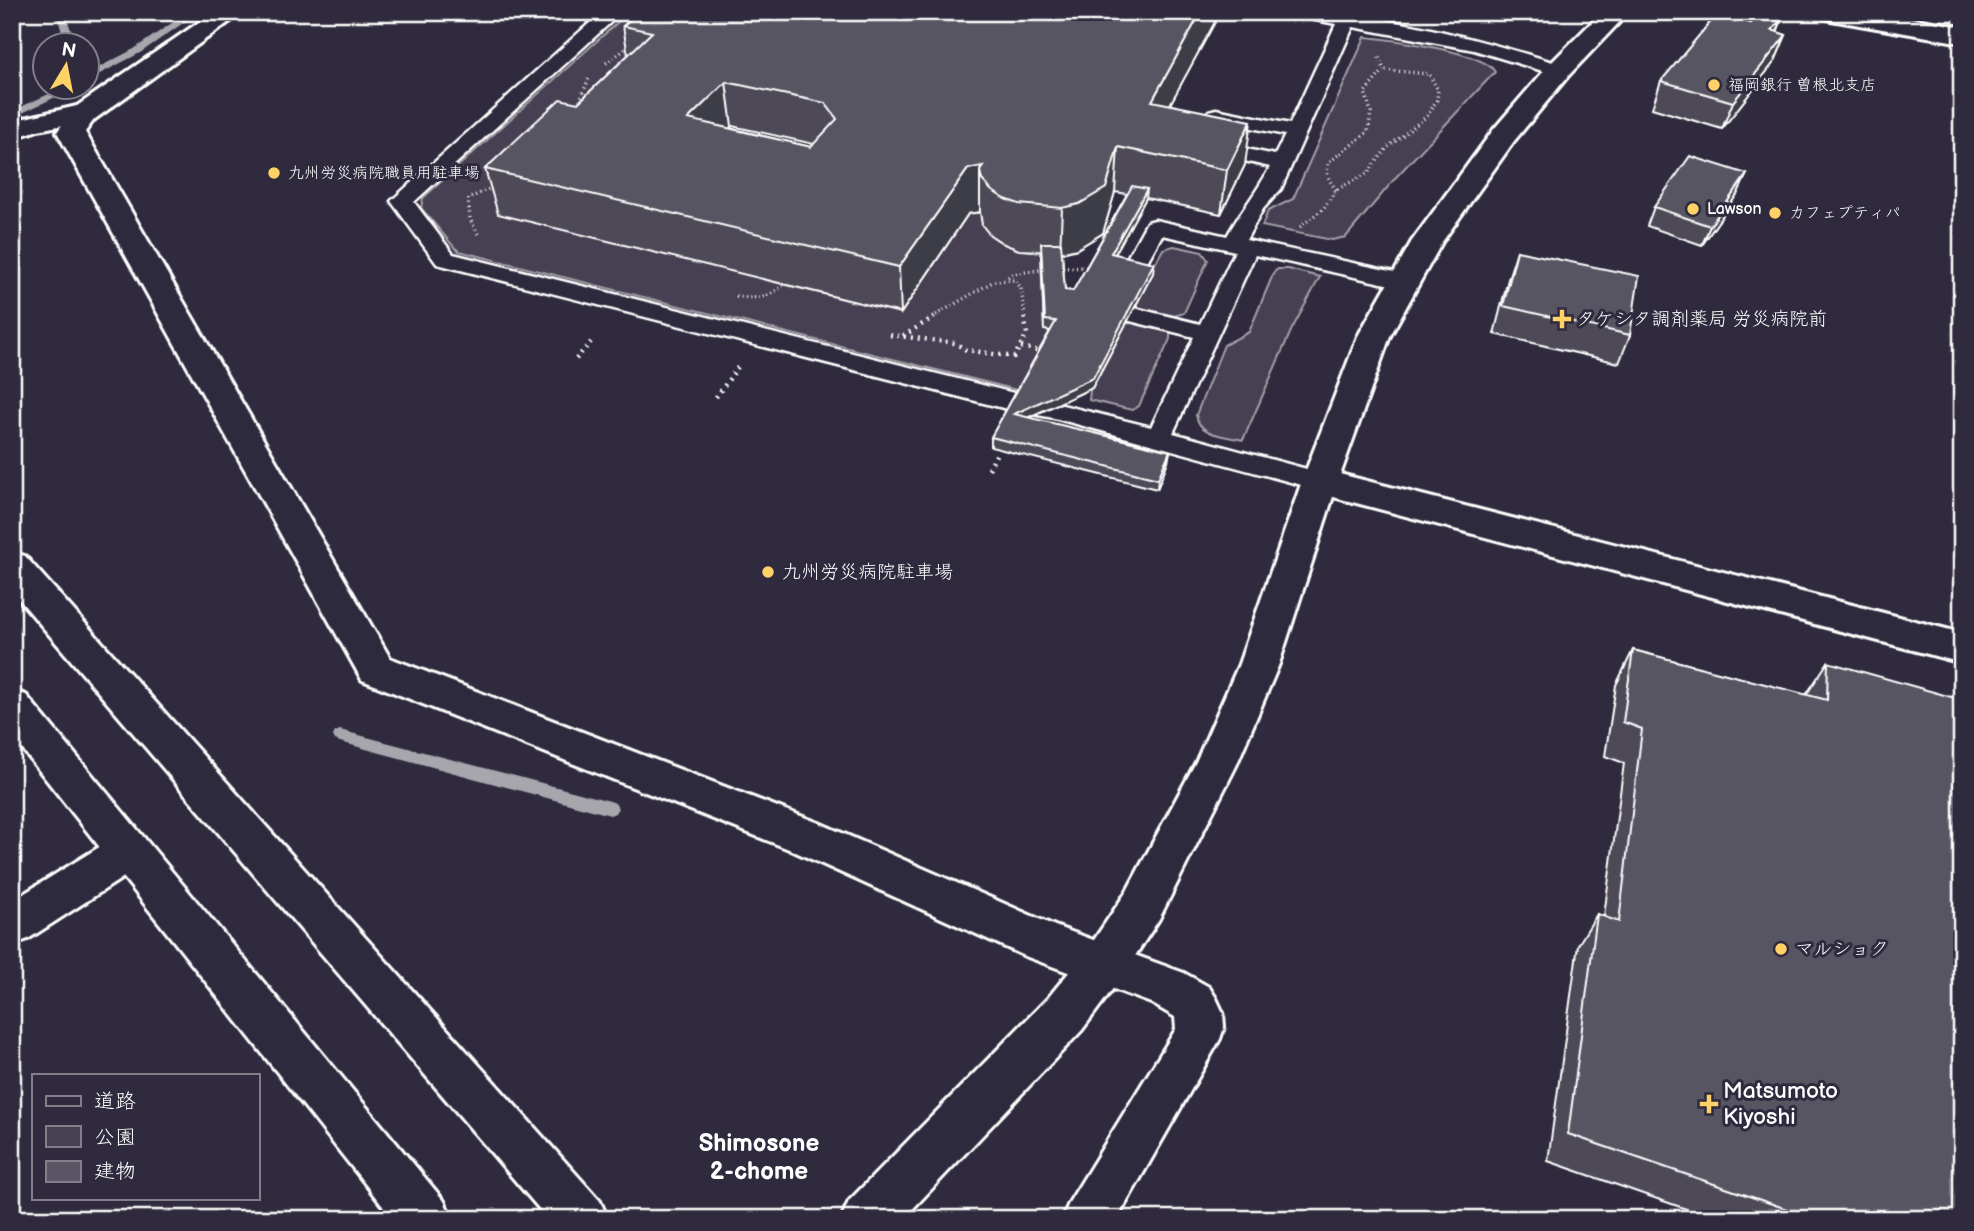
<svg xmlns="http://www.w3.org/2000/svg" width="1974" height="1231" font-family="'Balsamiq Sans','Klee One',sans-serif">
<rect width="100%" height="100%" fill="#2f2a3d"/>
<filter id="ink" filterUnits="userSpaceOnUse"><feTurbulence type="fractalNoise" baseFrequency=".0143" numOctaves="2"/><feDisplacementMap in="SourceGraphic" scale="14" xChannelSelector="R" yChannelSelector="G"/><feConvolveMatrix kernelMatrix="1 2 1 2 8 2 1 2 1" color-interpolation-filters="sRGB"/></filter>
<g filter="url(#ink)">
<g fill="#464152" stroke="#a2a0a8" stroke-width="2">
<path d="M629,12h89l-87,57 270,244 67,-99 15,-3c-1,32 32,38 58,42l3,77 11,1 -34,60 -562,-140 -5,-4 -33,-39 2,-10z"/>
<path d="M1365,37c23,2 121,15 130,35l-98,104 -51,61 -14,3 -70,-14 6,-15 25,-12z"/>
<path d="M1174,246l28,6 6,8 -24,53 -10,3 -39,-9v-6l28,-52z"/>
<path d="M1278,269h10l32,8 -29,54 -48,109c-17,-4 -44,-4 -47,-25l28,-70 25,-13 25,-60z"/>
<path d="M1132,322l33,8 5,3v6l-31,67 -7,4 -43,-10 1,-10 34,-65z"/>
</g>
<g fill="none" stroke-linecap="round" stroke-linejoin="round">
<g fill="#a7a6ad" fill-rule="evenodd">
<path d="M56,12h9l11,34h-10z"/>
<path d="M188,12h11l-59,41 -52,27v-7l46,-24z"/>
<path d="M62,88h12l-62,30v-7z"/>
<path d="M340,730l270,71 5,2 3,5 -3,5 -5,2 -270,-73 -5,-2 -2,-4 2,-4z"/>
</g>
<defs>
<path id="lane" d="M602,12h20l-208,190 39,52 698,173 43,-90 -92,-23 -4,-5 4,-5 8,-2 90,22 35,-73 -73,-16 -34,61h-16l-3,-5 38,-69 8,-2 72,16c13,-24 31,-45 43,-69l-68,-16 -3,-4 3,-4 7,-2 66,14 10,-20 -76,-16 -3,-4 3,-4 7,-2 74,15 46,-100 -41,-8 -3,-4c92,0 186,27 274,54l3,4 -10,6 -85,-26 -121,-23 -72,162 -18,20 -17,31 158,34 8,2 3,5 -3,5 -8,2 -149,-33 -82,178 156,42 4,6 -4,6 -9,3 -266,-72 -39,-7 -578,-147 -46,-63z"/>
<g id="street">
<path d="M85,105l10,2 4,6 -14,19 305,526 429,165 236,103 129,47 25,14 7,11 7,15 1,14 -4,12 -103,180h-55l8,-18 106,-172 -1,-12 -24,-14 -126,-47 -236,-107 -427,-169 -305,-548 18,-25z"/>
<path d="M1320,469l642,164v30l-655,-173 -5,-9 5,-9z"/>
<path d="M129,832l15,6 7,13 -7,13 -116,75 -16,6v-44l102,-63z"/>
</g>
<g id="secondary">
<path d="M214,12h29l-148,107 -57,11 -26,9v-18l65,-15z"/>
<path d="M1602,12h27l-61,64 -54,65 -72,101 -52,94 -52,145 -59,183 -43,102 -77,153 -39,60 -38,51 -179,189h-62l8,-18 199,-203 40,-49 39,-58 69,-129 43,-98 63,-183 56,-145 54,-95 82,-112 56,-65z"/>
<path d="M1819,12h57l86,15v16l-131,-23 -9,-3z"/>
<path d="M12,552l13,4 575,645 8,18h-60l-536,-628z"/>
<path d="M12,690l14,5 418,506 8,18h-59l-381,-483z"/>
</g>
</defs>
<use href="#lane" stroke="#fff" stroke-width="5"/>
<use href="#street" stroke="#fff" stroke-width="6"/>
<use href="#secondary" stroke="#fff" stroke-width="6"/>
<g stroke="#fff" stroke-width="3.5" stroke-dasharray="1 3.5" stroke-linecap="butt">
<path d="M606,63l24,-17"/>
<path d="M578,105l11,-27"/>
<path d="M1336,190c-7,-10 -11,-16 -7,-28l39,-30 3,-20 -6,-20 19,-22 -5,-13"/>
<path d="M1300,227l24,-19 12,-18 32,-17 19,-25 40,-32 10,-16 1,-10 -9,-16 -45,-4"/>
<path d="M478,234l-8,-15 -2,-20 25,-12"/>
<path d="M1058,268l34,-1"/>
<path d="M1008,277l4,-3 34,-5"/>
<path d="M736,296c20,3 33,3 48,-12"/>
<path d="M936,315l58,-34 21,-1 6,8 4,27"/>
</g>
<g stroke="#fff" stroke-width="4.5" stroke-dasharray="2 5" stroke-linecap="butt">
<path d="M890,335l65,8 11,7 48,7 13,-23 -3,-20"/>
<path d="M903,336l36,-22"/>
<path d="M1021,347l23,5"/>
<path d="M576,359l15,-17"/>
<path d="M716,397l22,-30"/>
<path d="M989,469l8,-16"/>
</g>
<use href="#lane" fill="#2f2a3d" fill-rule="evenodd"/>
<use href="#street" fill="#2f2a3d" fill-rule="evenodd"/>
<use href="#secondary" fill="#2f2a3d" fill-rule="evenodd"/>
</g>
<g fill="#4d4956" stroke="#fff" stroke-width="2" fill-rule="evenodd">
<path d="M1783,17l-6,15 9,3 -11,26 -53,68 -70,-21 9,-27 90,-58z"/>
<path d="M1215,22l-45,82 75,61 -24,49 -75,-16 -31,56 38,19 -61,115 -64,30 142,33 -2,10 -11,28 -166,-42v-10l59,-106 -6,-1 -3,-79 -22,-1 -15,-6 -14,-9 -8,-10 -2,-13 -12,2 -67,99 -403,-99 -13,-45 93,-66 50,-48 -5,-29zM732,126l82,18 -3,3 -82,-19zM1115,192l12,2 -54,97 -8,-1 -3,-37 15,-4 26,-16z"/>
<path d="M1738,193l-36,52 -55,-19 7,-19z"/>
<path d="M1517,251l113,84 -11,28 -125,-29 14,-55z"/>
<path d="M1633,650l173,45 22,-33 134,557h-247l-167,-58 30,-216 19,-31 7,2 20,-153 -19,-7 11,-71z"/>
</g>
<g fill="#3e3c46" stroke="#fff" stroke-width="2">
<path d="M1201,12h15l-1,10 -67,123 4,-44z"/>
<path d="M1783,17l-11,27v-14z"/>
<path d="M1786,35l-11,26 -53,68 11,-27z"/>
<path d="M726,82l6,44 -37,38 -7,-45z"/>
<path d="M1251,121l-6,44 -24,49 6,-44z"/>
<path d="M1118,147l-3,45 -12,41 -26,16 -17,4 2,-45z"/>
<path d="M983,166l-3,5v41l-12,2 -67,99 -2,-46 69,-98z"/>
<path d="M1747,174l-9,19 -36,52 8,-19z"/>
<path d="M1147,189l-1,9 -36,65 1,-10z"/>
<path d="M1154,263l-1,10 -61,115 -78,36v-10z"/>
<path d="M1170,451l-2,10 -11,28 1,-10z"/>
</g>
<g fill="#595564" stroke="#fff" stroke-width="2" fill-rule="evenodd">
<path d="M638,12h563l-49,89 99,20 -24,49 -109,-23 -12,41 -27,16 -17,4 -43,-4 -14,-5 -14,-9 -9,-10 -2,-9 3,-5 -15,3 -69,98 -414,-98 75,-70 18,4 74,-71 -29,-6zM726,82l99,21 12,16 -26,28 -123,-28z"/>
<path d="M1760,12l23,5 -11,13 14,5 -53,67 -72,-21 56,-67 34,9z"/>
<path d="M1690,156l57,18 -37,52 -56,-19z"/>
<path d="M1132,186l15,3 -36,64 43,10 -61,115 -79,36 156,37 -12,28 -167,-42 65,-116 -11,-1 -4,-77h20l4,47 8,1z"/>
<path d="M1517,251l122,25 -9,59 -127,-29z"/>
<path d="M1633,650l194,50 1,-38 134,38v519h-146l-248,-85 29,-220 22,8 23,-193 -19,-7z"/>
</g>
</g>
<g fill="#ffd166" stroke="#2f2a3d" stroke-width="2.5">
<circle cx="1714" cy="85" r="7"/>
<circle cx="274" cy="173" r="7"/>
<circle cx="1693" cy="209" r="7"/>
<circle cx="1775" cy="213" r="7"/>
<path d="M1558.5 308.5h7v7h7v7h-7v7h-7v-7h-7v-7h7z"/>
<circle cx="768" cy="572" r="7"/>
<circle cx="1781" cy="949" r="7"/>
<path d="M1705.5 1093.5h7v7h7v7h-7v7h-7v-7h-7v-7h7z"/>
</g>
<g text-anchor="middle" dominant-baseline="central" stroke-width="6" stroke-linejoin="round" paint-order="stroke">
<g font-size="16" fill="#fff" stroke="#2f2a3d" text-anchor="start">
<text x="1728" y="85">福岡銀行 曽根北支店</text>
<text x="288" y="173">九州労災病院職員用駐車場</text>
<text x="1707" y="209">Lawson</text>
<text x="1789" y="213">カフェプティパ</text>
</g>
<g font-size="19" fill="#fff" stroke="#2f2a3d" text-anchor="start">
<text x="1576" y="319">タケシタ調剤薬局 労災病院前</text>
<text x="782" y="572">九州労災病院駐車場</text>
<text x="1795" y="949">マルショク</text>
</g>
<g font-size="23" fill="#fff" stroke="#2f2a3d" text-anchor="start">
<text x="1723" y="1091">Matsumoto<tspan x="1723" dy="26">Kiyoshi</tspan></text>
</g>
<g font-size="24" font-weight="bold" fill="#fff" stroke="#2f2a3d">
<text x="759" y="1143">Shimosone<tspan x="759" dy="28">2-chome</tspan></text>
</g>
</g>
<rect width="1974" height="1231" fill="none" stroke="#2f2a3d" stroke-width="42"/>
<rect x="21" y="21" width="1932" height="1189" fill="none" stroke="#fff" stroke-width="2.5" filter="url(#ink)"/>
<rect x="32" y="1074" width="228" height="126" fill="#2f2a3d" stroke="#827f8b" stroke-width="2"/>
<rect x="46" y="1096" width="35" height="10" fill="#2f2a3d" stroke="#827f8b" stroke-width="2"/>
<text x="94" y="1108" font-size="21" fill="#ffffff">道路</text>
<rect x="46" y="1126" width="35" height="21" fill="#464152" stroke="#827f8b" stroke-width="2"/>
<text x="94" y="1144" font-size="21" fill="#ffffff">公園</text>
<rect x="46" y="1161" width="35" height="21" fill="#595564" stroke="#827f8b" stroke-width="2"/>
<text x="94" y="1178" font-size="21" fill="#ffffff">建物</text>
<g transform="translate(66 66) rotate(10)"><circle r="33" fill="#2f2a3d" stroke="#827f8b" stroke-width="2"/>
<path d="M0-5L12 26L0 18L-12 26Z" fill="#ffd166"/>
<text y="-10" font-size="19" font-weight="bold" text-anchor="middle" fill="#ffffff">N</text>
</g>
</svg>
